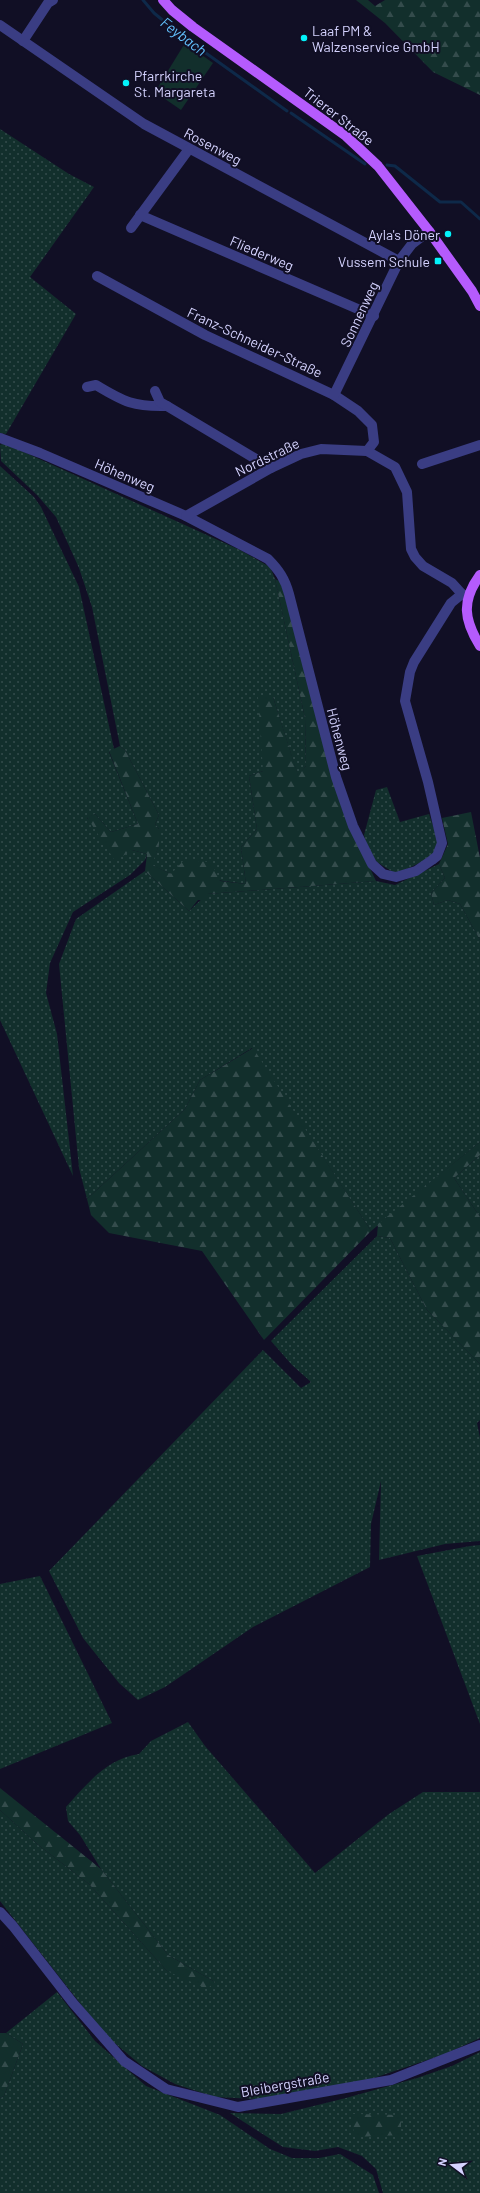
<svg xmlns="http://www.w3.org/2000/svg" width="480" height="2193" font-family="Barlow,sans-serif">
<defs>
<pattern id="grass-dots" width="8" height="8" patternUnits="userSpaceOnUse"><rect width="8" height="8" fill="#122f2c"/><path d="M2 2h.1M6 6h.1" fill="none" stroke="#344c4c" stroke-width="1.8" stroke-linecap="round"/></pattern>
<pattern id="forest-firs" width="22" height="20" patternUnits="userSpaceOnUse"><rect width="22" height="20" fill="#122f2c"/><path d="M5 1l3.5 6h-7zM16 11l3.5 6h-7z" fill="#344c4c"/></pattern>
</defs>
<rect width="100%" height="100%" fill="#110f25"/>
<g fill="url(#grass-dots)">
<path d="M0,129l69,45 25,13 -64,90 46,37 -70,120 -6,-1z"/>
<path d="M4,443l236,107 30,17 5,12 30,139 1,48 -8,10 -25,-79 -10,74 -14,5 8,53 -16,18 5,37 -75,-10 -20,-9 8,-20v-16l-4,-5 4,-9 -34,-65 -5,-4 -28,-139 -13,-39 -23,-51 -19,-22 -36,-34 -1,-16z"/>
<path d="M0,466l34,31 7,10 38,80 35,162 -5,3 29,72 -27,8 -16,-18 -8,4 45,32 15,4 -2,6 -15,15 -57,37 -23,51 -4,30 11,41 16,142 -73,-156z"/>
<path d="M387,787l13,35 29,-8 10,29 -7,14 -36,17 -19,-12 -10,-14 -3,-13 12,-45z"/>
<path d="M439,864l6,14 -14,15 3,12 14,-5 12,4 20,36v202l-109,89 -119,-183 -52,32 -15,29 -98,90 -8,-31 -20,-204 17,-45 69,-48 44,40 18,-17 169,-13 19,4z"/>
<path d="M480,1155v62l-26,-39z"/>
<path d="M377,1236l13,2 37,72 53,54v56l-3,3 3,15v103l-35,3 -66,16 2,-79 -10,43 -1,43 -117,60 -88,60 -27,13 -19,-17 -36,-45 -34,-67 214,-221 38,38 10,-6 -19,-17 -21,-24z"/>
<path d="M480,1545v179l-63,-168 53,-10z"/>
<path d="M40,1576l72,147 -112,46v-185z"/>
<path d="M188,1722l17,24 110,127 74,-59 34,-22h57v246l-35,16 -80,27 -88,19 -62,-3 -40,-13 -33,-18 -37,-31 -105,-134v-91l37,34 52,40 78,87 48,11 -47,-27 -67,-86 -21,-34 -12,-14 -2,-14c21,-23 40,-48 73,-53l12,-13z"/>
<path d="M57,1992l38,49 51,45 74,29 50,34 22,9h27l21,-4 33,21 6,18h-379v-95l4,-2 19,-52 -17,-11z"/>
<path d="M480,2052v141h-97l-7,-24 -14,-13 -24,-9 -23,4 -32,-4 -53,-34 51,1 65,-16 71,-20 35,-12z"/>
</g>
<g fill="url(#forest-firs)">
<path d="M356,0h12l7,6 10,-6h95v95l-47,-23 -48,-49z"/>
<path d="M275,579l6,3 61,227 34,72 -169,13 -1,6h-8l-9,11 -44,-40 2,-17 -15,-4 -17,11 -28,-44 8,-3 16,18 27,-8 -29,-73 11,-5 5,4 34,65 -4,9 4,5v16l-7,20 19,9 13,-14 27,2 9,19 26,3 -5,-37 16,-18 -8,-53 14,-5 -5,-74h15l25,78 8,-9 -1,-48z"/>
<path d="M471,812l9,46v82l-20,-36 -12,-4 -14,5 -3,-12 14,-15 -6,-14 9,-20 -6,-26z"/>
<path d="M253,1048l118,183 -107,109 -62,-89 -93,-18 -18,-18 -4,-16 98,-90 15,-29z"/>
<path d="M480,1142v13l-26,23 26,39v147l-53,-54 -37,-72 -13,-2 1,-12z"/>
<path d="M0,1788l101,81 67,86 47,27 -8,7 -40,-18 -78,-87 -52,-40 -37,-34z"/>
<path d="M0,2033h6l17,11 -19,52 -4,2z"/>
<path d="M352,2114l49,1v20l-47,2z"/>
</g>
<path fill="#122f2c" d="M185,43l28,20 -32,47 -26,-18z"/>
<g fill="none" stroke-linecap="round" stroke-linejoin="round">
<g stroke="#0e2949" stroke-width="3">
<path d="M143,0l11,13 28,23 105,75"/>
<path d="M291,113l74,51"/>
<path d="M387,165l8,1 45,36h21l19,17"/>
</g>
<g stroke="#3a3d83" stroke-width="10">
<path d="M0,25l144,99 255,137"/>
<path d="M23,41l25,-38 5,-3"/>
<path d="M140,215l234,101"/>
<path d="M131,228l58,-79"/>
<path d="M97,276l108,59 129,60 24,16 14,14 2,17 -7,9"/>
<path d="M87,387l9,-2c28,17 38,22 71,21l104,62"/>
<path d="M155,391l5,11 7,4"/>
<path d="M334,395l65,-134 13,-17 17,-13"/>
<path d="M0,438l40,15 146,63 82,43c11,11 17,20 21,35l47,183 17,49 19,38 11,10 13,3 20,-6 16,-11 5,-4 5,-13 -14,-61 -23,-81 5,-29 4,-10 37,-59 11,-9"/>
<path d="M422,464l58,-19"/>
<path d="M186,516l85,-48 30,-14 20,-5 46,2 28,16 12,25 4,57 4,8 8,9 29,17 10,11 6,3"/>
<path d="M0,1912l13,14 60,77 51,58 42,28 72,18 153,-27 89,-35"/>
</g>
<g stroke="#b55bfd" stroke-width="10">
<path d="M163,0l9,10 21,17 153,109 32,30 51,65 43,60 8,15"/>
<path d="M480,575c-19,26 -16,45 0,71"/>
</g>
</g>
<g fill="#03f3fb" stroke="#110f25" stroke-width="1.5">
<circle cx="304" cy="38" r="4"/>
<circle cx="126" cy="83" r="4"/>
<circle cx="448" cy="234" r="4"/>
<rect x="434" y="257" width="8" height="8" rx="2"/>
</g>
<g text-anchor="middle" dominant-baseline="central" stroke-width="4" stroke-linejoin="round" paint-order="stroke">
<g font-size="14" fill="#d5d3ff" stroke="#110f25" text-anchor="start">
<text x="312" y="30">Laaf PM &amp;<tspan x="312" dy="16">Walzenservice GmbH</tspan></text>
<text x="134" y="75">Pfarrkirche<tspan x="134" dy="16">St. Margareta</tspan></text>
<text x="440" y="234" text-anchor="end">Ayla's Döner</text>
<text x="430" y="261" text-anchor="end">Vussem Schule</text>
</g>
<g font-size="14" fill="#d5d3ff" stroke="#110f25">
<text transform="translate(339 116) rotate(38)">Trierer Straße</text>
<text transform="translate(213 146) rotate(28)">Rosenweg</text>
<text transform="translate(262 253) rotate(23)">Fliederweg</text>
<text transform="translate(359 314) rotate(-65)">Sonnenweg</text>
<text transform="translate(255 342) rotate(25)">Franz-Schneider-Straße</text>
<text transform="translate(267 457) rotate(-26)">Nordstraße</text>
<text transform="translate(125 475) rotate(23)">Höhenweg</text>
<text transform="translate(340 739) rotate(75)">Höhenweg</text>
<text transform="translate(285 2084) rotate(-10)">Bleibergstraße</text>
</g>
<g font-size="15" font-style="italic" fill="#62c0fd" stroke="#110f25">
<text transform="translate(184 36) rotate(37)">Feybach</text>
</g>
</g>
<g transform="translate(452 2165) rotate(286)" stroke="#110f25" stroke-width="3" paint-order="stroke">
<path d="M0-3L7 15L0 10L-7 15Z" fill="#d5d3ff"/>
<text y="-6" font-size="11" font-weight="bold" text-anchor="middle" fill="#d5d3ff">N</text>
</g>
</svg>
